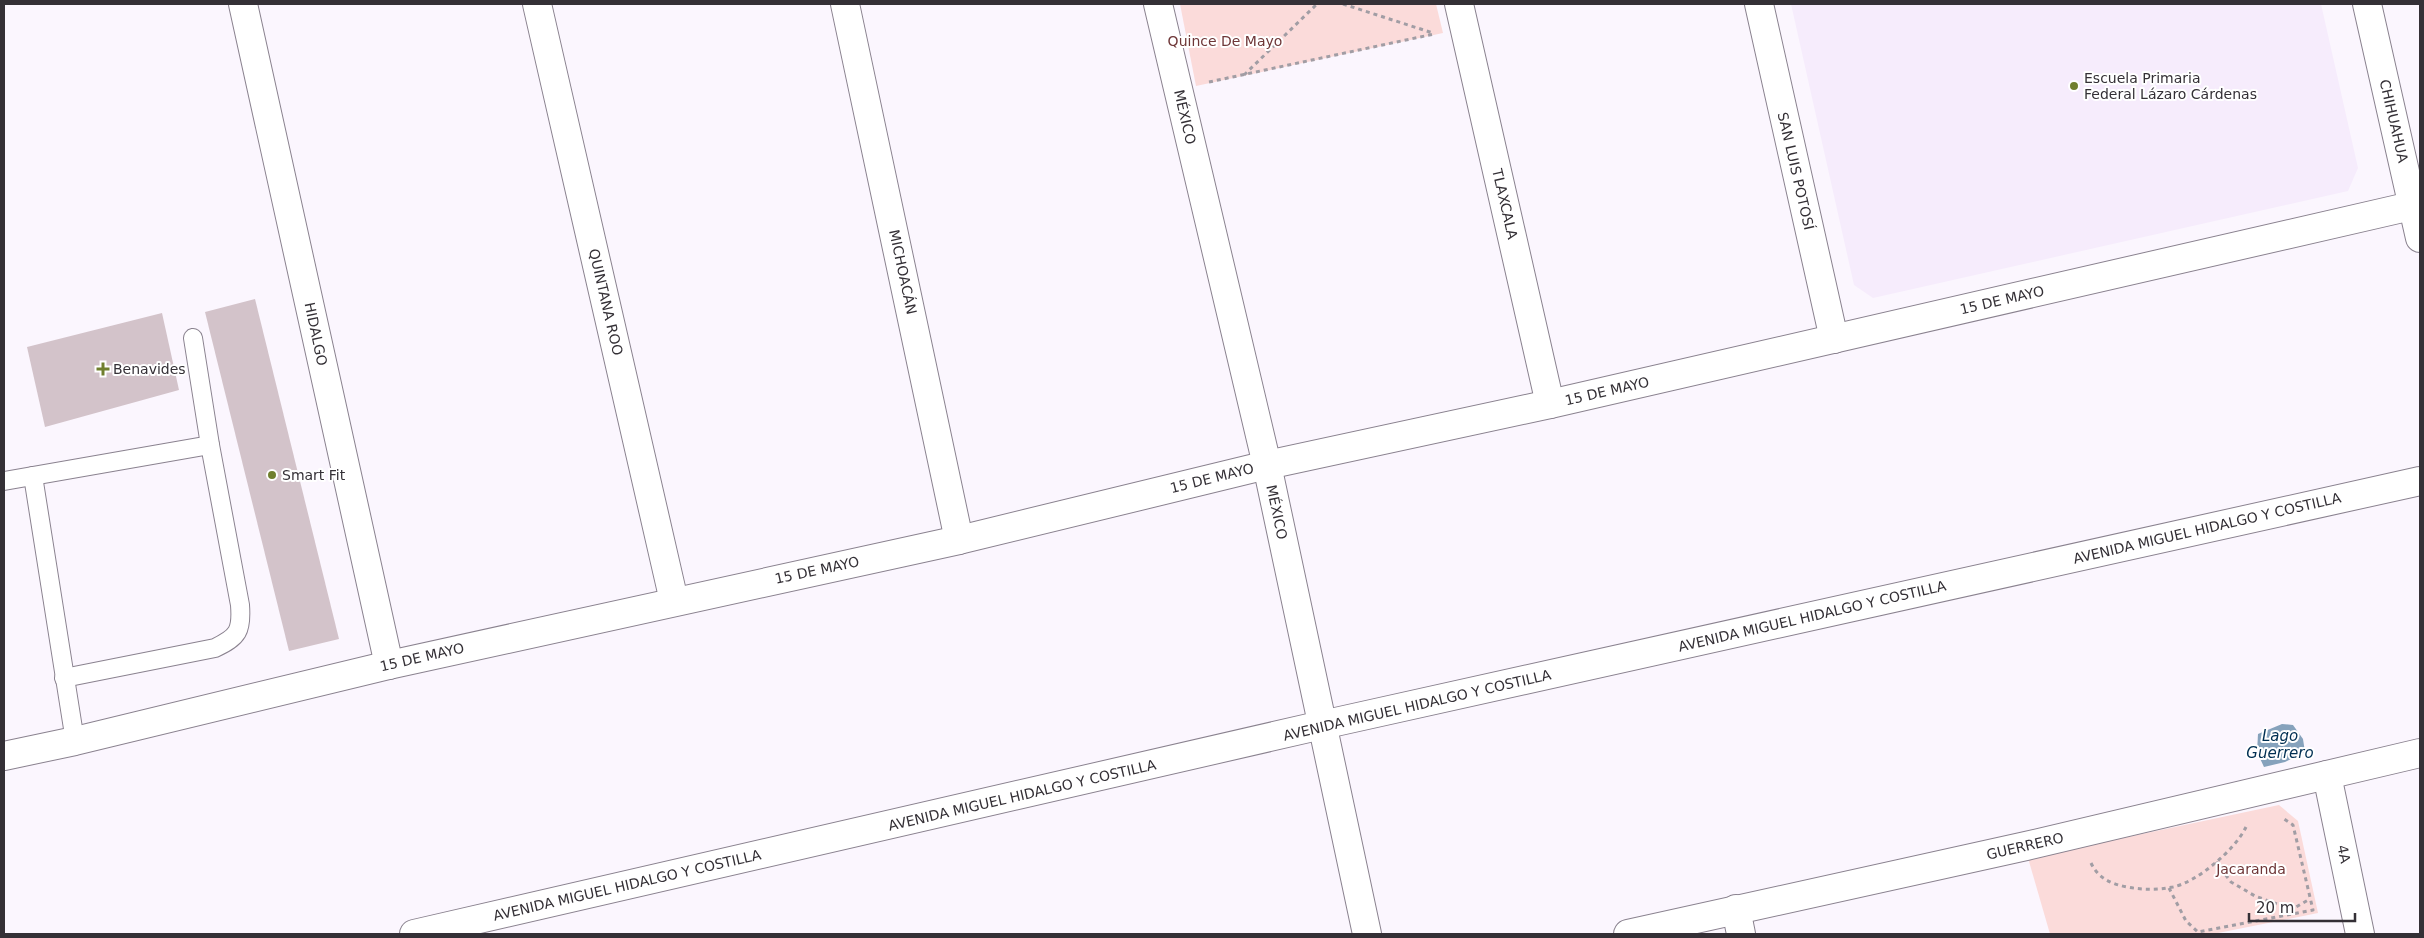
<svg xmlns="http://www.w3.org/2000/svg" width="2424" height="938" font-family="'DejaVu Sans',sans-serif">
<rect width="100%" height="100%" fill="#fbf6fe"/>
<path fill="#f6ecfc" d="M1791,4h530l37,164 -10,23 -475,107 -19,-13z"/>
<g fill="#fbdbda">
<path d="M1180,4h256l7,29 -247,53z"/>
<path d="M2279,805l19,16 20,92 -105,21h-163l-22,-76z"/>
</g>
<path fill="#86a2bc" d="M2282,724l11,1 10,14 2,13 -20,10 -21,5 -7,-15 1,-18z"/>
<g fill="#d3c3ca">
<path d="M255,299l84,340 -50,12 -84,-339z"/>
<path d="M162,313l17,77 -134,37 -18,-80z"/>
</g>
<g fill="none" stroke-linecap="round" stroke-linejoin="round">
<defs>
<g id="lane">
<path d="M33,476l42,265"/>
<path d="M4,481l206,-36"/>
<path d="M64,678l151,-30c23,-11 27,-17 25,-43l-30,-160 -17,-107"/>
</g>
<g id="street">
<path d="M243,4l146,661"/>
<path d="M537,4l137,597"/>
<path d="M845,4l114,536"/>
<path d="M1158,4l109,461 100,469"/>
<path d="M1459,4l91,400"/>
<path d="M1759,4l75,335"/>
<path d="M2367,4l53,234"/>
<path d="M4,756l71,-15 314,-76 570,-125 308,-75 283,-61 870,-200"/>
<path d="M2327,775l33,159"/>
<path d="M1736,909l5,25"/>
<path d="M414,934l908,-209 1098,-244"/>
<path d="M1628,934l398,-88 394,-93"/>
</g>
</defs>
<use href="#lane" stroke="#8a828f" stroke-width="20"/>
<use href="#street" stroke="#8a828f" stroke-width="30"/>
<g stroke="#a19da4" stroke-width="3" stroke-dasharray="4 4" stroke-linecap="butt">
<path d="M1343,4l90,29"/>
<path d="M1244,75l73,-71"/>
<path d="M1209,82l225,-48"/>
<path d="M2216,862l15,20 24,14 25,9 16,2 14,-8"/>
<path d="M2091,863c7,15 20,21 36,24 16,3 30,3 46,0 24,-5 62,-37 73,-60"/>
<path d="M2169,888l17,33 12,11 115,-22 -20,-85 -9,-6"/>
</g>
<use href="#lane" stroke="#fff" stroke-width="18"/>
<use href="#street" stroke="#fff" stroke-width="28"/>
</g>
<g fill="#707f2e" stroke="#fff" stroke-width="2">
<circle cx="2074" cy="86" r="5"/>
<path d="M100.5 361.5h5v5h5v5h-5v5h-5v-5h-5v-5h5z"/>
<circle cx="272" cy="475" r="5"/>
</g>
<g text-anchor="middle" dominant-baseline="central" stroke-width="4" stroke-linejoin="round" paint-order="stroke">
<g font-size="14" fill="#6e3637" stroke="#fff">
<text x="1225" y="41">Quince De Mayo</text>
<text x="2251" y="869">Jacaranda</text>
</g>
<g font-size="14" fill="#343036" stroke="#fff" text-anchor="start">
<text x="2084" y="78">Escuela Primaria<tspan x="2084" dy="16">Federal Lázaro Cárdenas</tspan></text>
<text x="113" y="369">Benavides</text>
<text x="282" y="475">Smart Fit</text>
</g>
<g font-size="14" fill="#343036" stroke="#fff">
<text transform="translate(1185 117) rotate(77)">MÉXICO</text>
<text transform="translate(2394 121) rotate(77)">CHIHUAHUA</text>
<text transform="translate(1796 171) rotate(77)">SAN LUIS POTOSÍ</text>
<text transform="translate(1505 204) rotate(77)">TLAXCALA</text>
<text transform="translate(903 272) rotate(78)">MICHOACÁN</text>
<text transform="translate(2002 300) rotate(-13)">15 DE MAYO</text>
<text transform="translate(606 302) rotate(77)">QUINTANA ROO</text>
<text transform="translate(316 334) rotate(78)">HIDALGO</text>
<text transform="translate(1607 391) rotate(-13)">15 DE MAYO</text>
<text transform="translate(1212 478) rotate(-14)">15 DE MAYO</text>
<text transform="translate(1277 512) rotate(78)">MÉXICO</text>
<text transform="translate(2207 528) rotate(-13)">AVENIDA MIGUEL HIDALGO Y COSTILLA</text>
<text transform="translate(817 570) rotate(-12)">15 DE MAYO</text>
<text transform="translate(1812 616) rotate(-13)">AVENIDA MIGUEL HIDALGO Y COSTILLA</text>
<text transform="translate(422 657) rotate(-13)">15 DE MAYO</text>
<text transform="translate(1417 705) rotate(-13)">AVENIDA MIGUEL HIDALGO Y COSTILLA</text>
<text transform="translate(1022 795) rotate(-13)">AVENIDA MIGUEL HIDALGO Y COSTILLA</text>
<text transform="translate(2025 846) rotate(-13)">GUERRERO</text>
<text transform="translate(2344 854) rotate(78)">4A</text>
<text transform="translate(627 885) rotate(-13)">AVENIDA MIGUEL HIDALGO Y COSTILLA</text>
</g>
<g font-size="15" font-style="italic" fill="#002f52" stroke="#fff">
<text x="2280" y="736">Lago<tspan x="2280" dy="17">Guerrero</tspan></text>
</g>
</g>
<rect width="2424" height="938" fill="none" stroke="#343036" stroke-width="10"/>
<path d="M2249 913v8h106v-8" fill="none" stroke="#343036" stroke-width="2.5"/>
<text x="2256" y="913" font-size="15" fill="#343036" stroke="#ffffff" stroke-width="4" paint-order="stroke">20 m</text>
</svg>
